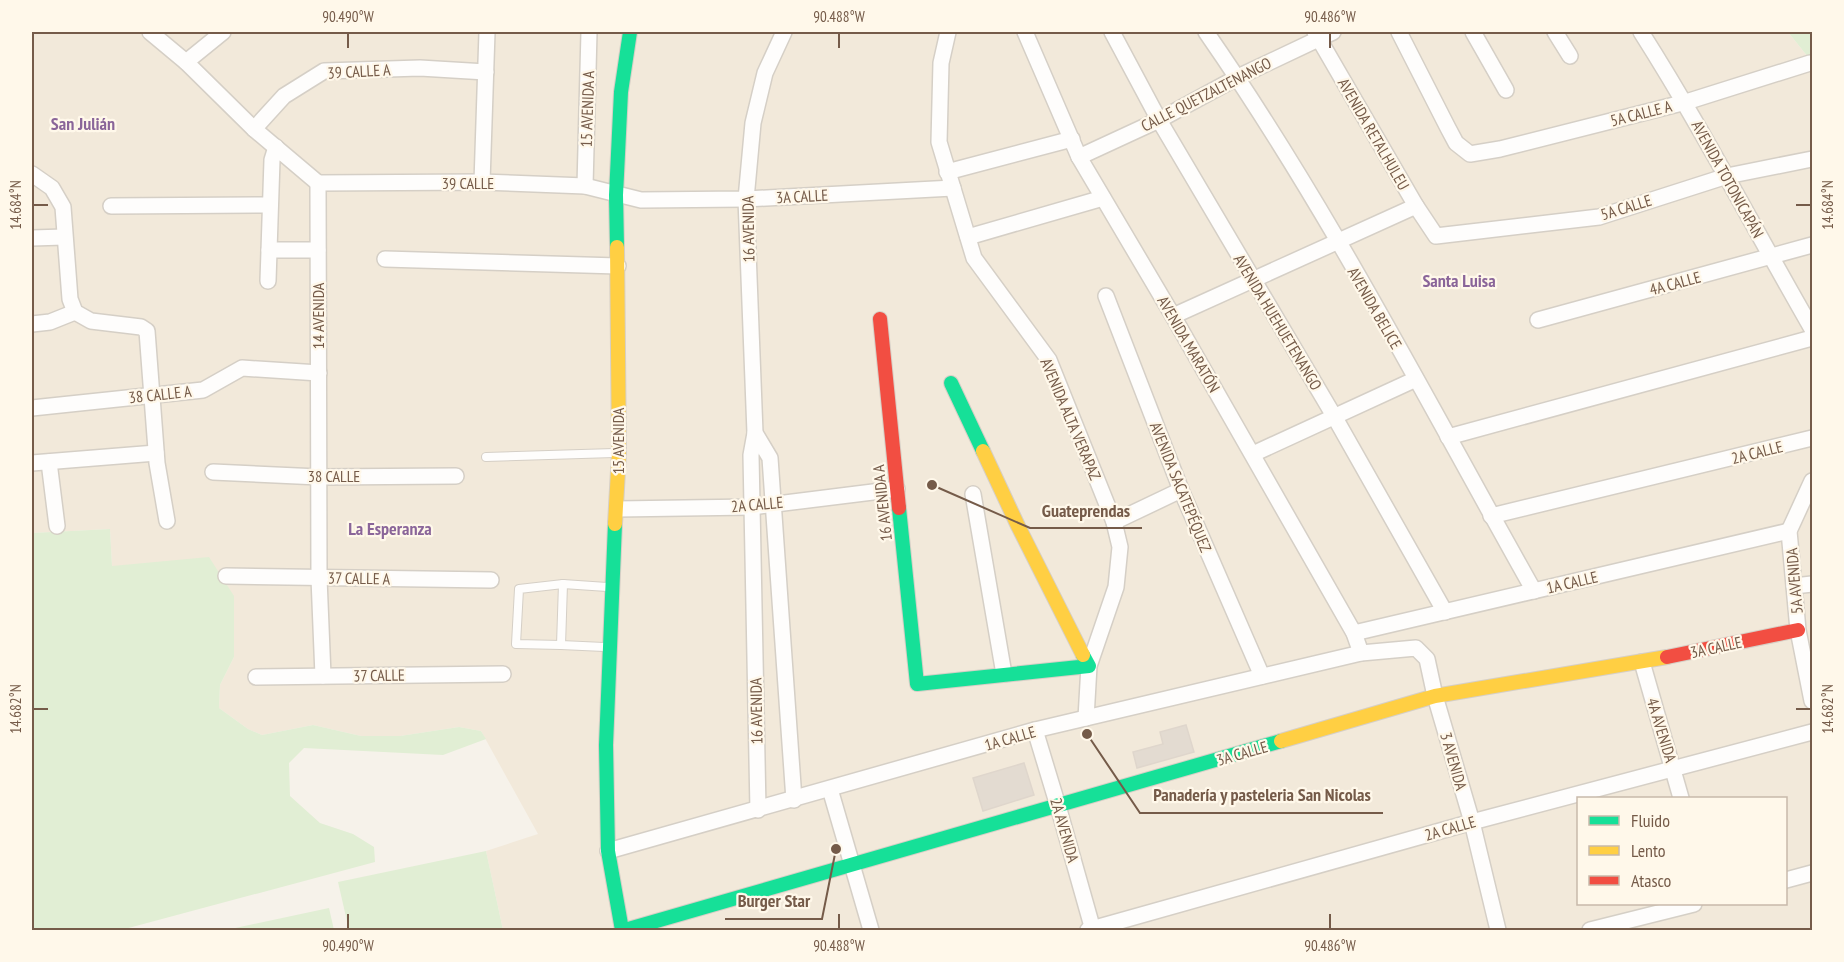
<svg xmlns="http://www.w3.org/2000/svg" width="1844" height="962" font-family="'PT Sans Narrow',sans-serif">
<rect width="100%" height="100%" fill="#f6f2ea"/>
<path fill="#f2e9da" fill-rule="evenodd" d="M32,32h1756l24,30v868h-1309l-17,-79 52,-17 -57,-103 -22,-4 -59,9h-39l-48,-11 -51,10 -14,-6 -29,-21 1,-23 14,-28 -122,-91 -2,-37 -78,4zM1578,798h208v106h-208z"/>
<g fill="#e1eed4">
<path d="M1788,32h24v30z"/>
<path d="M110,529l2,37 97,-9 25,39v61l-14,28 -1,23 29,21 14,6 51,-10 48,11h39l59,-9 22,4 5,8 -43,16 -139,-7 -15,15 1,33 30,27 33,11 21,13 1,15 -254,68h-89v-397z"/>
<path d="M486,851l17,79h-154l-11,-48z"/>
<path d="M329,908l5,22h-108z"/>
</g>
<g fill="#e3dbd1" stroke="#dfd6cc" stroke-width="1.5">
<path d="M1186,725l8,27 -57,16 -4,-16 30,-8 -3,-12z"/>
<path d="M1024,763l10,32 -51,16 -10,-33z"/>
</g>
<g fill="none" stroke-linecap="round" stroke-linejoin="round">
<defs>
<g id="lane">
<path d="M486,457l128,-4"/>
<path d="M563,584l-2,61 43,2"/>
<path d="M561,645l-45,-1 3,-55 44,-5 44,3"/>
</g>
<g id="street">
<path d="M150,32l36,30 68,67 64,54"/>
<path d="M948,32l-7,31 -2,79 35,116 75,102 65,162 6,25 -4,40 -27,79 -3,52"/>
<path d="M1025,32l54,125 94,159 181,317 7,20"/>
<path d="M1112,32l47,88 175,296 111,196"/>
<path d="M1206,32c123,177 222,371 328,559"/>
<path d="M1315,32l101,174 20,30 163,-19 128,-41 85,-17"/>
<path d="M1399,32l49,96 8,15 14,11 30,-5 186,-47 124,-39"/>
<path d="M1473,32l33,58"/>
<path d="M1555,32l15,24"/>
<path d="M1641,32c61,96 114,198 171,297"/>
<path d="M186,62l37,-30"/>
<path d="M254,129l30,-33 40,-25 96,-3 66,4"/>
<path d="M1079,157l80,-37 79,-43 95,-45"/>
<path d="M947,172l125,-33"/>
<path d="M32,174l20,14 11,19 7,92 5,13 16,9 50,6 6,4 10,132 10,58"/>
<path d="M482,182l5,-150"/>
<path d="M318,183l164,-1 103,4 56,14 105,-1 207,-11"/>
<path d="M318,183l1,395 4,98"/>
<path d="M585,186l4,-154"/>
<path d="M111,206l159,-1"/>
<path d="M968,237l135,-39"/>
<path d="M32,238l32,-1"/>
<path d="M269,250h49"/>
<path d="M385,259l233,7"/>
<path d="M268,281l4,-121 4,-13"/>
<path d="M1106,296l75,194 81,186"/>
<path d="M1173,316l243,-110"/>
<path d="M1538,320l274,-75"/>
<path d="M32,324l18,-2 25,-10"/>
<path d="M32,408l171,-18 39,-22 77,5"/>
<path d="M755,433l15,25 24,342"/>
<path d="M1448,437l364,-99"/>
<path d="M1253,454l163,-75"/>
<path d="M49,462l8,64"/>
<path d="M32,463l124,-10"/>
<path d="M213,472l106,5 137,-1"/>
<path d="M1812,481l-23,50 9,99 14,71"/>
<path d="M973,494l31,180"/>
<path d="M617,509l135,-2 145,-18"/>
<path d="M1491,516l321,-78"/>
<path d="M1114,522l67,-32"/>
<path d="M226,576l265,4"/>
<path d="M1794,586l18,-2"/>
<path d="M1354,633l435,-102"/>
<path d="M1642,662l39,136"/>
<path d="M256,677l247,-3"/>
<path d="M1035,730l23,76 35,124"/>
<path d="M830,789l41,141"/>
<path d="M758,810l-7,-355 4,-22 -9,-234 7,-76 12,-50 19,-41"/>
<path d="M608,851l427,-121 326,-77 55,-5 11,11 8,37 37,126 26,108"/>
<path d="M1786,880l26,-7"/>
<path d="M1088,930l384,-108 340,-90"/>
<path d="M1590,930l104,-26"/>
</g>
<g id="fast">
<path d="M617,247l-1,-52 5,-103 9,-60"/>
<path d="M951,383l32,68"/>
<path d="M899,508l18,176 172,-18 -6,-11"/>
<path d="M615,524l-9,221 2,106 14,79"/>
<path d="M625,930l656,-189"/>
</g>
<g id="slow">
<path d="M983,451l35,75 65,129"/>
<path d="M615,524l4,-71 -2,-206"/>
<path d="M1281,741l154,-45 232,-39"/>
</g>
<g id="jam">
<path d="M880,319l19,189"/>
<path d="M1667,657l131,-27"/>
</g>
</defs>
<use href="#lane" stroke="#d5cfc6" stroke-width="10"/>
<use href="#street" stroke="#d5cfc6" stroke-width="18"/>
<use href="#fast" stroke="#d6cfc6" stroke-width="16"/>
<use href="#slow" stroke="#d6cfc6" stroke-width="16"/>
<use href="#jam" stroke="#d6cfc6" stroke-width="16"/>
<use href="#lane" stroke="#fefdfc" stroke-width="8"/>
<use href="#street" stroke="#fefdfc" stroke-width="15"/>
<use href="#fast" stroke="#16e098" stroke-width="14"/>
<use href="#slow" stroke="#ffcf43" stroke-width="14"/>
<use href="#jam" stroke="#f24e42" stroke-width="14"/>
</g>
<path fill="none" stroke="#755b49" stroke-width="2" d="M348,33v15M839,33v15M1330,33v15M33,205h15M1796,205h15M33,709h15M1796,709h15M348,914v15M839,914v15M1330,914v15"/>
<g text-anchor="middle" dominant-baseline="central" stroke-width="4.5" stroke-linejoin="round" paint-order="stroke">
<g font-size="16" fill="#755b49" stroke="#fff8ea">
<text transform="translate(359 71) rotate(-3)">39 CALLE A</text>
<text transform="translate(1206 94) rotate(-27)">CALLE QUETZALTENANGO</text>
<text transform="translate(587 109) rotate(-88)">15 AVENIDA A</text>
<text transform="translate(1641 113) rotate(-14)">5A CALLE A</text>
<text transform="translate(1374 134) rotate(60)">AVENIDA RETALHULEU</text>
<text transform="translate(1728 179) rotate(61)">AVENIDA TOTONICAPÁN</text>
<text x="468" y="183">39 CALLE</text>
<text transform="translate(802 196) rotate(-3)">3A CALLE</text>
<text transform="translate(1626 207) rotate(-17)">5A CALLE</text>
<text transform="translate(748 229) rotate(-91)">16 AVENIDA</text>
<text transform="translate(1675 283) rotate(-15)">4A CALLE</text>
<text transform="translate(1375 308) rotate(60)">AVENIDA BELICE</text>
<text transform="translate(318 316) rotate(-90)">14 AVENIDA</text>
<text transform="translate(1278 322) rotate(59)">AVENIDA HUEHUETENANGO</text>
<text transform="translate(1189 344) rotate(60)">AVENIDA MARATÓN</text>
<text transform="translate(160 394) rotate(-6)">38 CALLE A</text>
<text transform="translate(1071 419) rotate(67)">AVENIDA ALTA VERAPAZ</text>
<text transform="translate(618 441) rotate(-90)">15 AVENIDA</text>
<text transform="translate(1757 452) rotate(-14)">2A CALLE</text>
<text x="334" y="476">38 CALLE</text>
<text transform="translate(1181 487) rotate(68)">AVENIDA SACATEPÉQUEZ</text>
<text transform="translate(882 503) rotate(-96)">16 AVENIDA A</text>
<text transform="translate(757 504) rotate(-5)">2A CALLE</text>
<text transform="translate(359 578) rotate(1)">37 CALLE A</text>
<text transform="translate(1794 581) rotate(-95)">5A AVENIDA</text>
<text transform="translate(1572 582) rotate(-13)">1A CALLE</text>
<text transform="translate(1716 647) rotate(-12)">3A CALLE</text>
<text transform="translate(379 675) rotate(-1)">37 CALLE</text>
<text transform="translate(756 711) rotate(-91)">16 AVENIDA</text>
<text transform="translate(1662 730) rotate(73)">4A AVENIDA</text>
<text transform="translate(1010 738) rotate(-16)">1A CALLE</text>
<text transform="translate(1242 753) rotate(-16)">3A CALLE</text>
<text transform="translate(1454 761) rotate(74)">3 AVENIDA</text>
<text transform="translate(1450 828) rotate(-16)">2A CALLE</text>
<text transform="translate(1065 830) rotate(74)">2A AVENIDA</text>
</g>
<g font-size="18" font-weight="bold" fill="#8a6599" stroke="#fff8ea">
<text x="83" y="123">San Julián</text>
<text x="1459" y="280">Santa Luisa</text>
<text x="390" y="528">La Esperanza</text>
</g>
</g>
<path fill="none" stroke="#755b49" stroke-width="2" d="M932 485L1030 528H1142M1087 734L1140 813H1383M836 849L822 919H725"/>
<g fill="#755b49" stroke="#fff8ea" stroke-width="2">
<circle cx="932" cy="485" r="6"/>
<circle cx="1087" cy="734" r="6"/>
<circle cx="836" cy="849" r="6"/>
</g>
<g font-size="18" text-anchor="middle" font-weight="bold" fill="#755b49" stroke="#fff8ea" stroke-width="4.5" stroke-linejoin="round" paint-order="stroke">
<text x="1086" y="517">Guateprendas</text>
<text x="1262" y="801">Panadería y pasteleria San Nicolas</text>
<text x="774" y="907">Burger Star</text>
</g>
<rect width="1844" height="962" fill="none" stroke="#fff8ea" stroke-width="66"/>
<rect x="1577" y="797" width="210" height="108" fill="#fff8ea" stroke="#c8b9aa" stroke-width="1.5"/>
<rect x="1589" y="816" width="30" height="9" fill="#16e098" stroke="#c8b9aa" stroke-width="1.5"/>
<text x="1631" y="827" font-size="18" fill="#755b49">Fluido</text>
<rect x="1589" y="846" width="30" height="9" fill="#ffcf43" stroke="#c8b9aa" stroke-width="1.5"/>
<text x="1631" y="857" font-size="18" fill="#755b49">Lento</text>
<rect x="1589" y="876" width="30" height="9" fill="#f24e42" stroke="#c8b9aa" stroke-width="1.5"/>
<text x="1631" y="887" font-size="18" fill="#755b49">Atasco</text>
<rect x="33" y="33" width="1778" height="896" fill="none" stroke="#755b49" stroke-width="2"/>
<g font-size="15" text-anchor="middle" fill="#755b49">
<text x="348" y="22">90.490°W</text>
<text x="839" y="22">90.488°W</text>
<text x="1330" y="22">90.486°W</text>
<text transform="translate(16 205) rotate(-90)" y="5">14.684°N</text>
<text transform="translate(1828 205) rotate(-90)" y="5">14.684°N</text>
<text transform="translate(16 709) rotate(-90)" y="5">14.682°N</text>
<text transform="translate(1828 709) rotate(-90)" y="5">14.682°N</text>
<text x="348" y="951">90.490°W</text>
<text x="839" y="951">90.488°W</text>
<text x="1330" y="951">90.486°W</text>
</g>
</svg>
